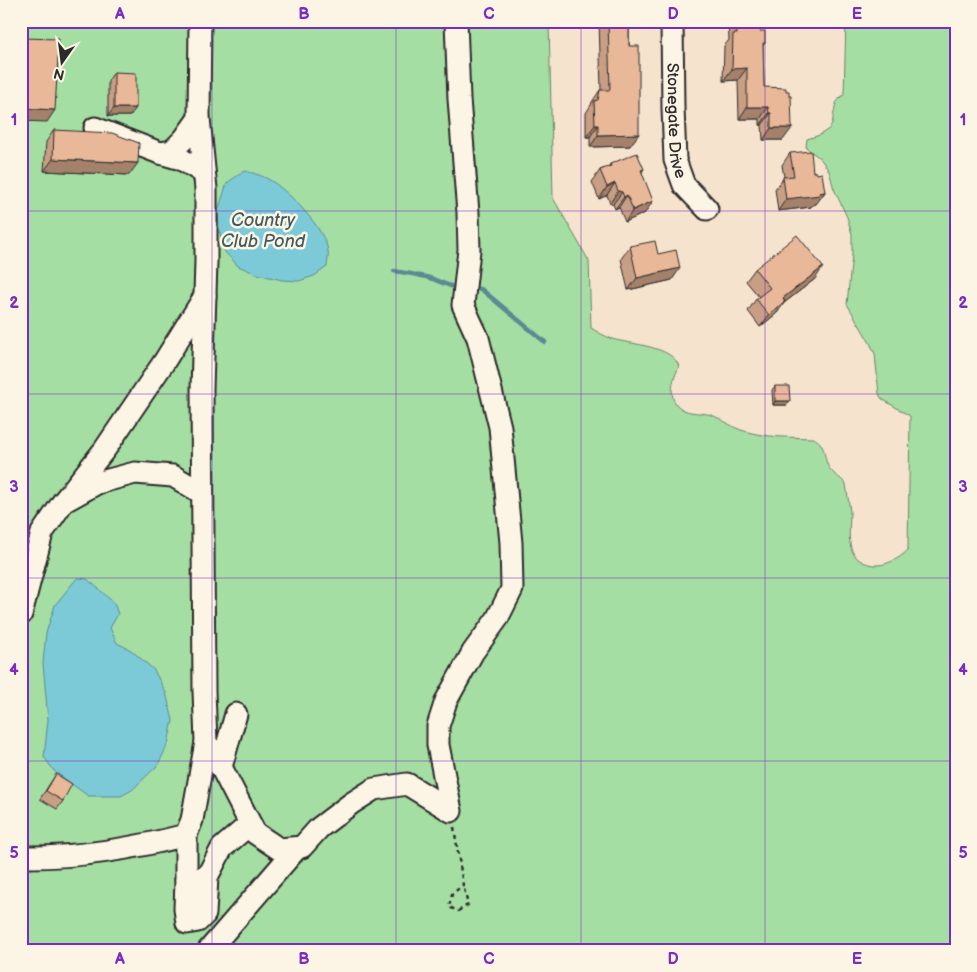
<svg xmlns="http://www.w3.org/2000/svg" width="977" height="972" font-family="'Balsamiq Sans',sans-serif">
<rect width="100%" height="100%" fill="#f6e3ce"/>
<filter id="ink" filterUnits="userSpaceOnUse"><feTurbulence type="fractalNoise" baseFrequency=".02" numOctaves="2"/><feDisplacementMap in="SourceGraphic" scale="10" xChannelSelector="R" yChannelSelector="G"/><feConvolveMatrix kernelMatrix="1 2 1 2 8 2 1 2 1" color-interpolation-filters="sRGB"/></filter>
<g filter="url(#ink)">
<path fill="#a5dea3" stroke="#688467" d="M21,21h528l4,177 36,63 2,67c6,4 14,8 21,11 17,5 62,7 67,28 -7,13 -13,35 5,43 9,4 18,2 27,5 10,3 19,11 30,15 24,8 48,7 72,8 13,5 10,17 15,28 4,8 12,11 18,18 1,9 3,18 4,27 0,23 -7,49 23,54 13,1 26,-6 35,-15l2,-134 -28,-17 -3,-5 -4,-40 -5,-11 -23,-39 5,-49v-21l-5,-17 -13,-28 -5,-18 -9,-13 -10,-7 -4,-4 1,-8 13,-4 10,-7c6,-11 1,-26 14,-33l2,-74h110v930h-935z"/>
<g fill="#7bcad8" stroke="#5b8a93">
<path d="M244,171c10,2 20,5 29,11 18,12 52,47 55,69 1,5 -1,11 -1,16l-13,9 -15,5 -17,-1 -25,-6 -19,-8 -13,-14 -6,-22 -1,-19 9,-28z"/>
<path d="M77,578l10,1 13,11 14,13 4,11 -8,14 7,15 14,7 23,20 12,23 7,27 -5,24 -10,21 -26,25 -11,6h-33l-34,-25 -10,-14 4,-37 -5,-57 3,-30 9,-28z"/>
</g>
<g fill="none" stroke-linecap="round" stroke-linejoin="round">
<g stroke="#5b8a93" stroke-width="4.5">
<path d="M394,271c13,2 27,4 39,8 10,4 17,8 27,9"/>
<path d="M470,289h11l64,53"/>
</g>
<defs>
<g id="minor">
<path d="M200,21l-1,97 7,71v73l-4,127 2,302 2,51 15,25 15,-53"/>
<path id="s1" d="M672,21l1,87 2,52 9,25 23,24"/>
<path d="M95,128l65,25 21,6 23,14"/>
<path d="M160,153l12,-2 12,-12 15,-21"/>
<path d="M202,493l-29,-17 -38,-3 -38,10 -34,19 42,-53 59,-87 41,-66"/>
<path d="M21,614l21,-81 21,-31"/>
<path d="M221,767l34,66 24,16 23,-2 17,-19 33,-25 22,-14 33,-5 44,27 -13,-66v-19l8,-25 27,-49 24,-33 15,-30 -1,-46 -11,-116 -22,-89 -15,-33 6,-55 -1,-37 -9,-114 -3,-78"/>
<path d="M186,835v45"/>
<path d="M21,857c56,1 111,-8 165,-22l6,-15 14,-78"/>
<path d="M207,877l-21,3 -1,29 2,14 11,-2 7,-7 2,-37 15,-29 28,-24"/>
<path d="M208,951l89,-103"/>
</g>
</defs>
<use href="#minor" stroke="#2b2b2b" stroke-width="25"/>
<path stroke="#2b2b2b" stroke-width="2.5" stroke-dasharray="4 4" stroke-linecap="butt" d="M454,827l9,58 -11,9 -3,13 9,4 10,-6 -5,-20"/>
<use href="#minor" stroke="#fcf5e5" stroke-width="21"/>
</g>
<g fill="#c89e84" stroke="#2b2b2b">
<path d="M599,21h30l1,125 -40,1v-10h-4v-24l5,-8 1,-3 8,-12h1z"/>
<path d="M728,21h32v10l5,12 -2,3 1,41 19,53h-20l-1,-15h-2v-6h-21l-1,-39 -15,1 1,-35 5,-6z"/>
<path d="M114,72l16,44h-22v-35z"/>
<path d="M54,130l75,45 -85,-4 2,-29z"/>
<path d="M790,153l27,21 8,18 -9,12 -3,1 -2,2 -33,4 -3,-22 9,-12 -2,-12z"/>
<path d="M610,164l34,5 -2,3 3,41 -20,9 -6,-15 -4,2 -2,-5 -3,-1 -3,-8 -8,4 -7,-17 8,-12 8,-3z"/>
<path d="M630,246l28,8 14,26 -44,10 -7,-31z"/>
<path d="M755,269l60,10 -31,24 -7,10 -17,14 -12,-16 8,-12 3,-2 -13,-16z"/>
<path d="M775,386l12,19h-14l-1,-15z"/>
<path d="M56,774l7,27 -6,8 -17,-10z"/>
</g>
<g fill="#a3816b" stroke="#2b2b2b">
<path d="M747,68l-9,12 -15,1 9,-12z"/>
<path d="M747,107h21l-8,12h-21z"/>
<path d="M21,108l34,2 -8,12 -26,-1z"/>
<path d="M114,108h22l-6,8h-22z"/>
<path d="M769,113h2l-9,12h-2z"/>
<path d="M595,125h3l-8,12h-4z"/>
<path d="M771,128h21l-9,12h-20z"/>
<path d="M639,134l-9,12 -40,1 8,-12z"/>
<path d="M53,159l85,4 -9,12 -85,-4z"/>
<path d="M615,183l-8,12 -8,4 8,-12z"/>
<path d="M618,191l4,1 -9,12 -3,-1z"/>
<path d="M825,192l-9,12 -3,1 -2,2 -33,4 8,-12z"/>
<path d="M627,195l-8,12 -4,2 9,-12z"/>
<path d="M653,201l-8,12 -20,9 8,-12z"/>
<path d="M823,267l-8,12 -31,24 -7,10 -17,14 9,-12 14,-17z"/>
<path d="M680,268l-8,12 -44,10 9,-12z"/>
<path d="M775,401h15l-3,4h-14z"/>
</g>
<g fill="#e9b899" stroke="#2b2b2b">
<path d="M608,21h21v25h10v88l-41,1v-10h-3l-1,-24 4,-1 2,-10h10z"/>
<path d="M737,21h23v10h5v12h-2l1,44 22,1v3h3v5h2l1,32h-21v-15h-2l-1,-6h-21v-39l-15,1 1,-35h4z"/>
<path d="M22,38l37,1 -4,71 -34,-2v-46z"/>
<path d="M114,72l22,1v35h-22z"/>
<path d="M54,130l58,3 27,10 -1,20 -85,-4z"/>
<path d="M811,151l2,21h3l1,2 5,-1 3,19 -6,1 1,2 -34,4 -3,-22 11,-1 -4,-23z"/>
<path d="M637,153l7,16 -3,1 12,31 -20,9 -6,-15 -3,2 -2,-5 -4,-1 -3,-8 -8,4 -7,-17 11,-4 -1,-2z"/>
<path d="M797,235l26,32 -40,31 2,3 -16,14 -13,-16 14,-11 -15,-19z"/>
<path d="M655,241l3,13 18,-4 4,18 -43,10 -7,-32z"/>
<path d="M775,386h14l1,15h-15z"/>
<path d="M56,774l16,10 -9,17 -17,-10z"/>
</g>
</g>
<path fill="none" stroke="#7b2cbf" stroke-width="1" stroke-opacity="0.55" d="M212,21v930M396,21v930M581,21v930M765,21v930M21,211h935M21,394h935M21,578h935M21,761h935"/>
<g text-anchor="middle" dominant-baseline="central" stroke-width="5" stroke-linejoin="round" paint-order="stroke">
<g font-size="16" fill="#2b2b2b" stroke="#fcf5e5">
<text stroke="none"><textPath href="#s1" startOffset="100">Stonegate Drive</textPath></text>
</g>
<g font-size="18" font-style="italic" fill="#435b5f" stroke="#fcf5e5">
<text x="263" y="220">Country<tspan x="263" dy="21">Club Pond</tspan></text>
</g>
</g>
<rect width="977" height="972" fill="none" stroke="#fcf5e5" stroke-width="55"/>
<g transform="translate(62 62) rotate(194)" stroke="#fcf5e5" stroke-width="4" paint-order="stroke">
<path d="M0-4L9 19L0 12L-9 19Z" fill="#2b2b2b"/>
<text y="-8" font-size="14" font-weight="bold" text-anchor="middle" fill="#2b2b2b">N</text>
</g>
<rect x="28" y="28" width="922" height="916" fill="none" stroke="#7b2cbf" stroke-width="2"/>
<g font-size="16" text-anchor="middle" font-weight="bold" fill="#7b2cbf">
<text x="120" y="19">A</text>
<text x="304" y="19">B</text>
<text x="489" y="19">C</text>
<text x="673" y="19">D</text>
<text x="857" y="19">E</text>
<text x="14" y="125">1</text>
<text x="963" y="125">1</text>
<text x="14" y="308">2</text>
<text x="963" y="308">2</text>
<text x="14" y="492">3</text>
<text x="963" y="492">3</text>
<text x="14" y="675">4</text>
<text x="963" y="675">4</text>
<text x="14" y="858">5</text>
<text x="963" y="858">5</text>
<text x="120" y="964">A</text>
<text x="304" y="964">B</text>
<text x="489" y="964">C</text>
<text x="673" y="964">D</text>
<text x="857" y="964">E</text>
</g>
</svg>
